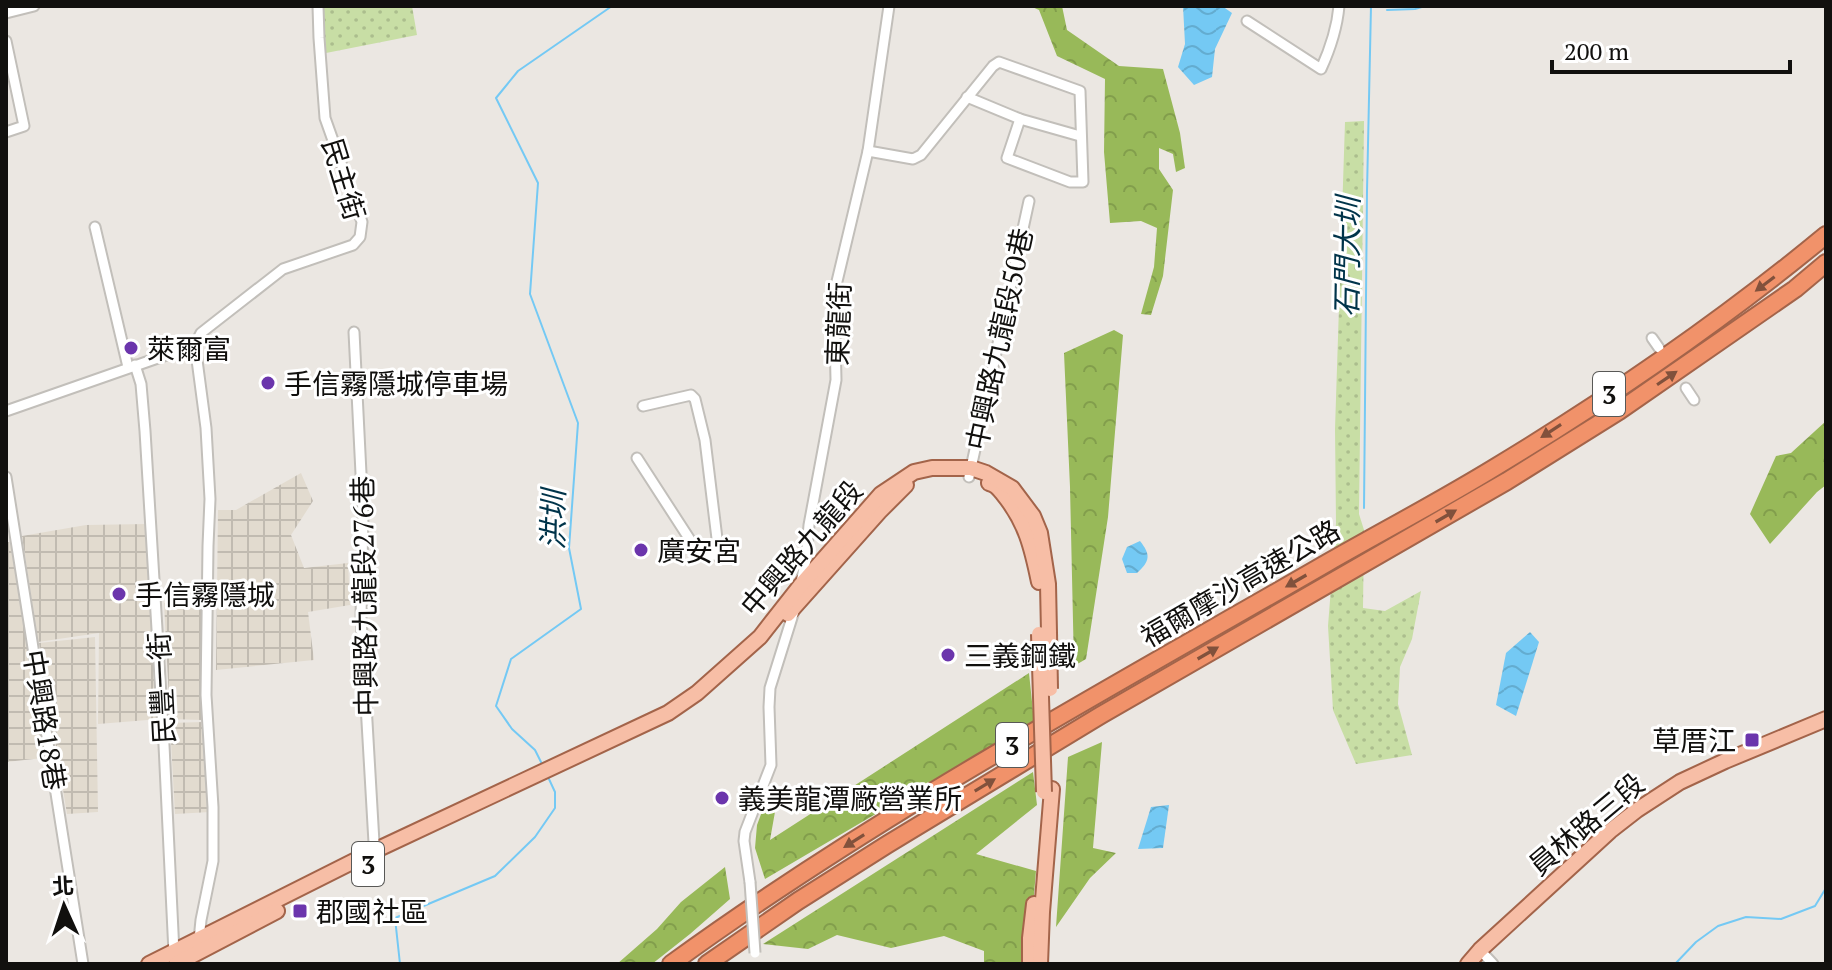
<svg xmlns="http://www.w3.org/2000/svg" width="1832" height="970" font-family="'PT Serif','Noto Sans TC',serif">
<defs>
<pattern id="industrial-grid" width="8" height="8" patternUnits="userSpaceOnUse" patternTransform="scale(2)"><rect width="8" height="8" fill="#e2dbcf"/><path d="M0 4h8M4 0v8" fill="none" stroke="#c1bbb1"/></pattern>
<pattern id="grass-dots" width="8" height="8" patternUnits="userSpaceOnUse" patternTransform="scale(2)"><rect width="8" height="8" fill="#c8dea5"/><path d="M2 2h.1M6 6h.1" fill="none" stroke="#abbd8d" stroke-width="1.8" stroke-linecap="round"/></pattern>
<pattern id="forest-crowns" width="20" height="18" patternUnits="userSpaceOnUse" patternTransform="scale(2)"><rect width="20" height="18" fill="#98b959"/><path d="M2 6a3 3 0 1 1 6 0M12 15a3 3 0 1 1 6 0" fill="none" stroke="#829e4c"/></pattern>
<pattern id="water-waves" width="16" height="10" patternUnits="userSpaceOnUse" patternTransform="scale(2)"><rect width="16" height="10" fill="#74c9f4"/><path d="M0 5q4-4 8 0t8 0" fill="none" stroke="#63acd0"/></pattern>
</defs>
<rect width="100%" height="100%" fill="#ebe7e2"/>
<g fill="url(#industrial-grid)">
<path d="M301,473l12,28 -22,34 13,33 44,-5 2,42 -42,7 6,48 -98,10 2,-160h18z"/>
<path d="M147,524l13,195 -62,5 1,-91 -61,9 -16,-106 64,-11z"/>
<path d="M6,542h4l36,208 -3,8 -37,4z"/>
<path d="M202,599v121l-32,-1 -6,-116z"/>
<path d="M95,637l3,175 -31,2 -28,-171z"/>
<path d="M203,722l7,90 -35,2 -5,-91z"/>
</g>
<g fill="url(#grass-dots)">
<path d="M323,6h89l5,29 -91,18z"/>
<path d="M1364,121l-5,393 5,16 -1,78 22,3 36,-20 -9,48 -12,28 -2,37 14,51 -56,9 -23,-54 -5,-84 8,-103 -1,-94 10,-307z"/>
</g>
<g fill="url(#forest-crowns)">
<path d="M1030,6h32l5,24 52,36 44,3 17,64 5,35 -9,4 -3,-18 -14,-6v21l14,21 -10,86 -12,39 -10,-1 13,-47 3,-39 -16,-7 -31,2 -6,-71 1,-73 -48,-23 -18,-46z"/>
<path d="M1114,330l9,5 -15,182 -22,142 -12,7 -4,-179 -6,-134z"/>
<path d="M1826,421v64l-9,7 -47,52 -20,-30 26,-58 15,-3z"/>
<path d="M1029,673l5,48 -269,158 -10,-31 2,-23 12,-32 9,2 -8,45z"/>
<path d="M1102,742l-9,106 23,5 -26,25 -34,49 12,-170z"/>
<path d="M1033,772l4,33 -61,49 60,17 -8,93h-44v-13l-40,-15 -53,12 -54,-13 -29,14 -45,-5z"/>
<path d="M725,867l5,32 -40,35 -38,30h-35l40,-35 24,-27z"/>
</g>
<g fill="url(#water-waves)">
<path d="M1183,6h39l10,7 -17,36 -3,28 -18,8 -16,-18 7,-23z"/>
<path d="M1140,541c11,14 10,20 -3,32h-10l-5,-14 5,-12z"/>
<path d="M1530,632l9,10 -23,74 -20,-11 10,-52z"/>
<path d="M1169,805l-6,43 -25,1 13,-42z"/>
</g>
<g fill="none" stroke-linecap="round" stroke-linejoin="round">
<g stroke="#74c9f4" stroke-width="2">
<path d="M1387,10l28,-1 10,-3"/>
<path d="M1364,508l3,-317 4,-185"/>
<path d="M542,764l-7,-14 -23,-21 -16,-23 15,-47 70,-50 -12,-61 9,-125 -48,-129 8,-111 -42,-85 22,-27 94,-65"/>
<path d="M400,964l-5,-46 100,-42 40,-39 20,-29v-16l-7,-15"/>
<path d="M1675,964l21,-22 22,-16 28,-9 35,2 34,-13 11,-18"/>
</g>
<defs>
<g id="street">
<path d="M6,13l28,-7"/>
<path d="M1247,21l74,48c10,-22 16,-40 18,-63"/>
<path d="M6,41l18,85 -18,6"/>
<path d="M967,97l53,22 60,17"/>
<path d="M868,151l45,8 8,-4 72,-89 6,-4 81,29 3,91h-13l-63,-24 13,-39"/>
<path d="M95,227l33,140"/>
<path d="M354,332l9,182 -2,104 14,242"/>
<path d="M1652,338l7,10"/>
<path d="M195,345l11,83 4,71 -2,47 -2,149 7,112v54l-12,59 -2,20"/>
<path d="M135,365l6,19 4,47 19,314 10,208"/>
<path d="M1686,388l8,12"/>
<path d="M6,411l189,-66 6,-12 82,-64 70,-24 7,-8 2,-15 -37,-104 -6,-80 -1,-32"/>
<path d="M637,458l57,88 3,10 22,-1 -14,-115 -10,-41 -4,-4 -48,11"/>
<path d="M6,477l77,487"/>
<path d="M969,477l60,-276"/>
<path d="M801,582l5,-22 3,-35 27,-145 -2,-86 34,-143 21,-145"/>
<path d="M750,882l-6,-41 1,-9 26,-67 -2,-58 1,-19 25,-80"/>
<path d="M1480,950l13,14"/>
</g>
<g id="primary">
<path d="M989,483c7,2 9,5 14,11 23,28 29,54 36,88"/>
<path d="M788,614l91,-102 27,-27"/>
<path d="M149,964l225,-113 294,-138 29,-20 63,-56 40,-51 81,-92 33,-22 18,-4h39l15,5 26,15 21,28 7,17 8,51 1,49"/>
<path d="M176,964l101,-53"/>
<path d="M1030,964v-26l4,-34"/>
<path d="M1040,964l2,-52 10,-123"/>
<path d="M1468,964l12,-14 130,-119 27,-21 43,-28 45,-21 101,-42"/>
</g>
<g id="highway">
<path d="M671,964c206,-150 436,-274 656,-401 56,-32 113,-62 167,-95 116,-70 228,-147 332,-233"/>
<path d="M707,964l91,-63 90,-57 213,-129 406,-234 112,-70 176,-122 31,-26"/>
</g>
</defs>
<use href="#street" stroke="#c2bfba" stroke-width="13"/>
<use href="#primary" stroke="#a3644a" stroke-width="18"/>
<use href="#highway" stroke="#a3644a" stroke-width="20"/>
<use href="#street" stroke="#fff" stroke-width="9"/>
<use href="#primary" stroke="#f7bea6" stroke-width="14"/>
<use href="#highway" stroke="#f1926a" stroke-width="16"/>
<defs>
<path id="street-bridge" d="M750,882l5,71"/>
<g id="primary-bridge">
<path d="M1049,633l1,56"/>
<path d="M1039,634l5,158"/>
</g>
</defs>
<use href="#street-bridge" stroke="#c2bfba" stroke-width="13" stroke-linecap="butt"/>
<use href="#primary-bridge" stroke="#a3644a" stroke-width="18" stroke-linecap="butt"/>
<use href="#street-bridge" stroke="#fff" stroke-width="9"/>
<use href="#primary-bridge" stroke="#f7bea6" stroke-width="14"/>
</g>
<defs><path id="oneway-solid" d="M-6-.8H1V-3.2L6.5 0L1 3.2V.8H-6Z" transform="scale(2)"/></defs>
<g fill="#81513c">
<use href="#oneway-solid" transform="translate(1765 284) rotate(143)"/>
<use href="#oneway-solid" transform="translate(1667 378) rotate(-34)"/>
<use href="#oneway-solid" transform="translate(1551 431) rotate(147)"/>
<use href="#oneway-solid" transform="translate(1446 516) rotate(-30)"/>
<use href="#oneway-solid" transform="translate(1296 581) rotate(150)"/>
<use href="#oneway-solid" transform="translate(1208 653) rotate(-30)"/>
<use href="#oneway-solid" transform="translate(985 785) rotate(-31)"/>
<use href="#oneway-solid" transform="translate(854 841) rotate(148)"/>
</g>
<g fill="#6b35ac" stroke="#fff" stroke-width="3">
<circle cx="131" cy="348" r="8"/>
<circle cx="268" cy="383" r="8"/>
<circle cx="641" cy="550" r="8"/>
<circle cx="119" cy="594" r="8"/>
<circle cx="948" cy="655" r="8"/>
<rect x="1744" y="732" width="16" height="16" rx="4"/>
<circle cx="722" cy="798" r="8"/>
<rect x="292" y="903" width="16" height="16" rx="4"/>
</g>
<g text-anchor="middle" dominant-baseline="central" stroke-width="6" stroke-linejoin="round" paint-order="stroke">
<g fill="#fff" stroke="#585856" stroke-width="2">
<rect x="1593" y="372" width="32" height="44" rx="6"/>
<rect x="996" y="723" width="32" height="44" rx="6"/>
<rect x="352" y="842" width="32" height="44" rx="6"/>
</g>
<g font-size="26" font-weight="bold" fill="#11100e">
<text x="1609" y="394">3</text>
<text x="1012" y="745">3</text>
<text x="368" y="864">3</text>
</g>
<g font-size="28" fill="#11100e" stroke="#fff">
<text transform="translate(344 179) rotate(73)">民主街</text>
<text transform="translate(838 324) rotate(-88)">東龍街</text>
<text transform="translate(999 339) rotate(-78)">中興路九龍段50巷</text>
<text transform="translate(801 548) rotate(-49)">中興路九龍段</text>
<text transform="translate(1240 583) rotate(-30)">福爾摩沙高速公路</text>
<text transform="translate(364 596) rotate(-91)">中興路九龍段276巷</text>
<text transform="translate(161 688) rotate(-93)">民豐一街</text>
<text transform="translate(45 720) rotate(81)">中興路18巷</text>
<text transform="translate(1586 824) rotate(-40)">員林路三段</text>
</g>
<g font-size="28" fill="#11100e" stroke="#fff" text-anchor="start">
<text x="147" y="348">萊爾富</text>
<text x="284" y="383">手信霧隱城停車場</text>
<text x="657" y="550">廣安宮</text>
<text x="135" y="594">手信霧隱城</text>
<text x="964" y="655">三義鋼鐵</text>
<text x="1736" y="740" text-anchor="end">草厝江</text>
<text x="738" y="798">義美龍潭廠營業所</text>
<text x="316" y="911">郡國社區</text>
</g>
<g font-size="30" font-style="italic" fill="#00344a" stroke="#fff">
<text transform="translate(1347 257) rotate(-89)">石門大圳</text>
<text transform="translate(553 520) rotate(-89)">洪圳</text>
</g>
</g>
<rect width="1832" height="970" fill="none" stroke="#11100e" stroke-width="16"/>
<g transform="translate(64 906) rotate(357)" stroke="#ffffff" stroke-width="6" paint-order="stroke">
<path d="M0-6L14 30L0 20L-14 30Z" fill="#11100e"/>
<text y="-12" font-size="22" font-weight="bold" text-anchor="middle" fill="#11100e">北</text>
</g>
<path d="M1552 60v12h238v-12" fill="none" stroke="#11100e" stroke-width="4"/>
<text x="1564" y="60" font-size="24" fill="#11100e" stroke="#ffffff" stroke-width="6" paint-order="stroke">200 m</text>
</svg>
